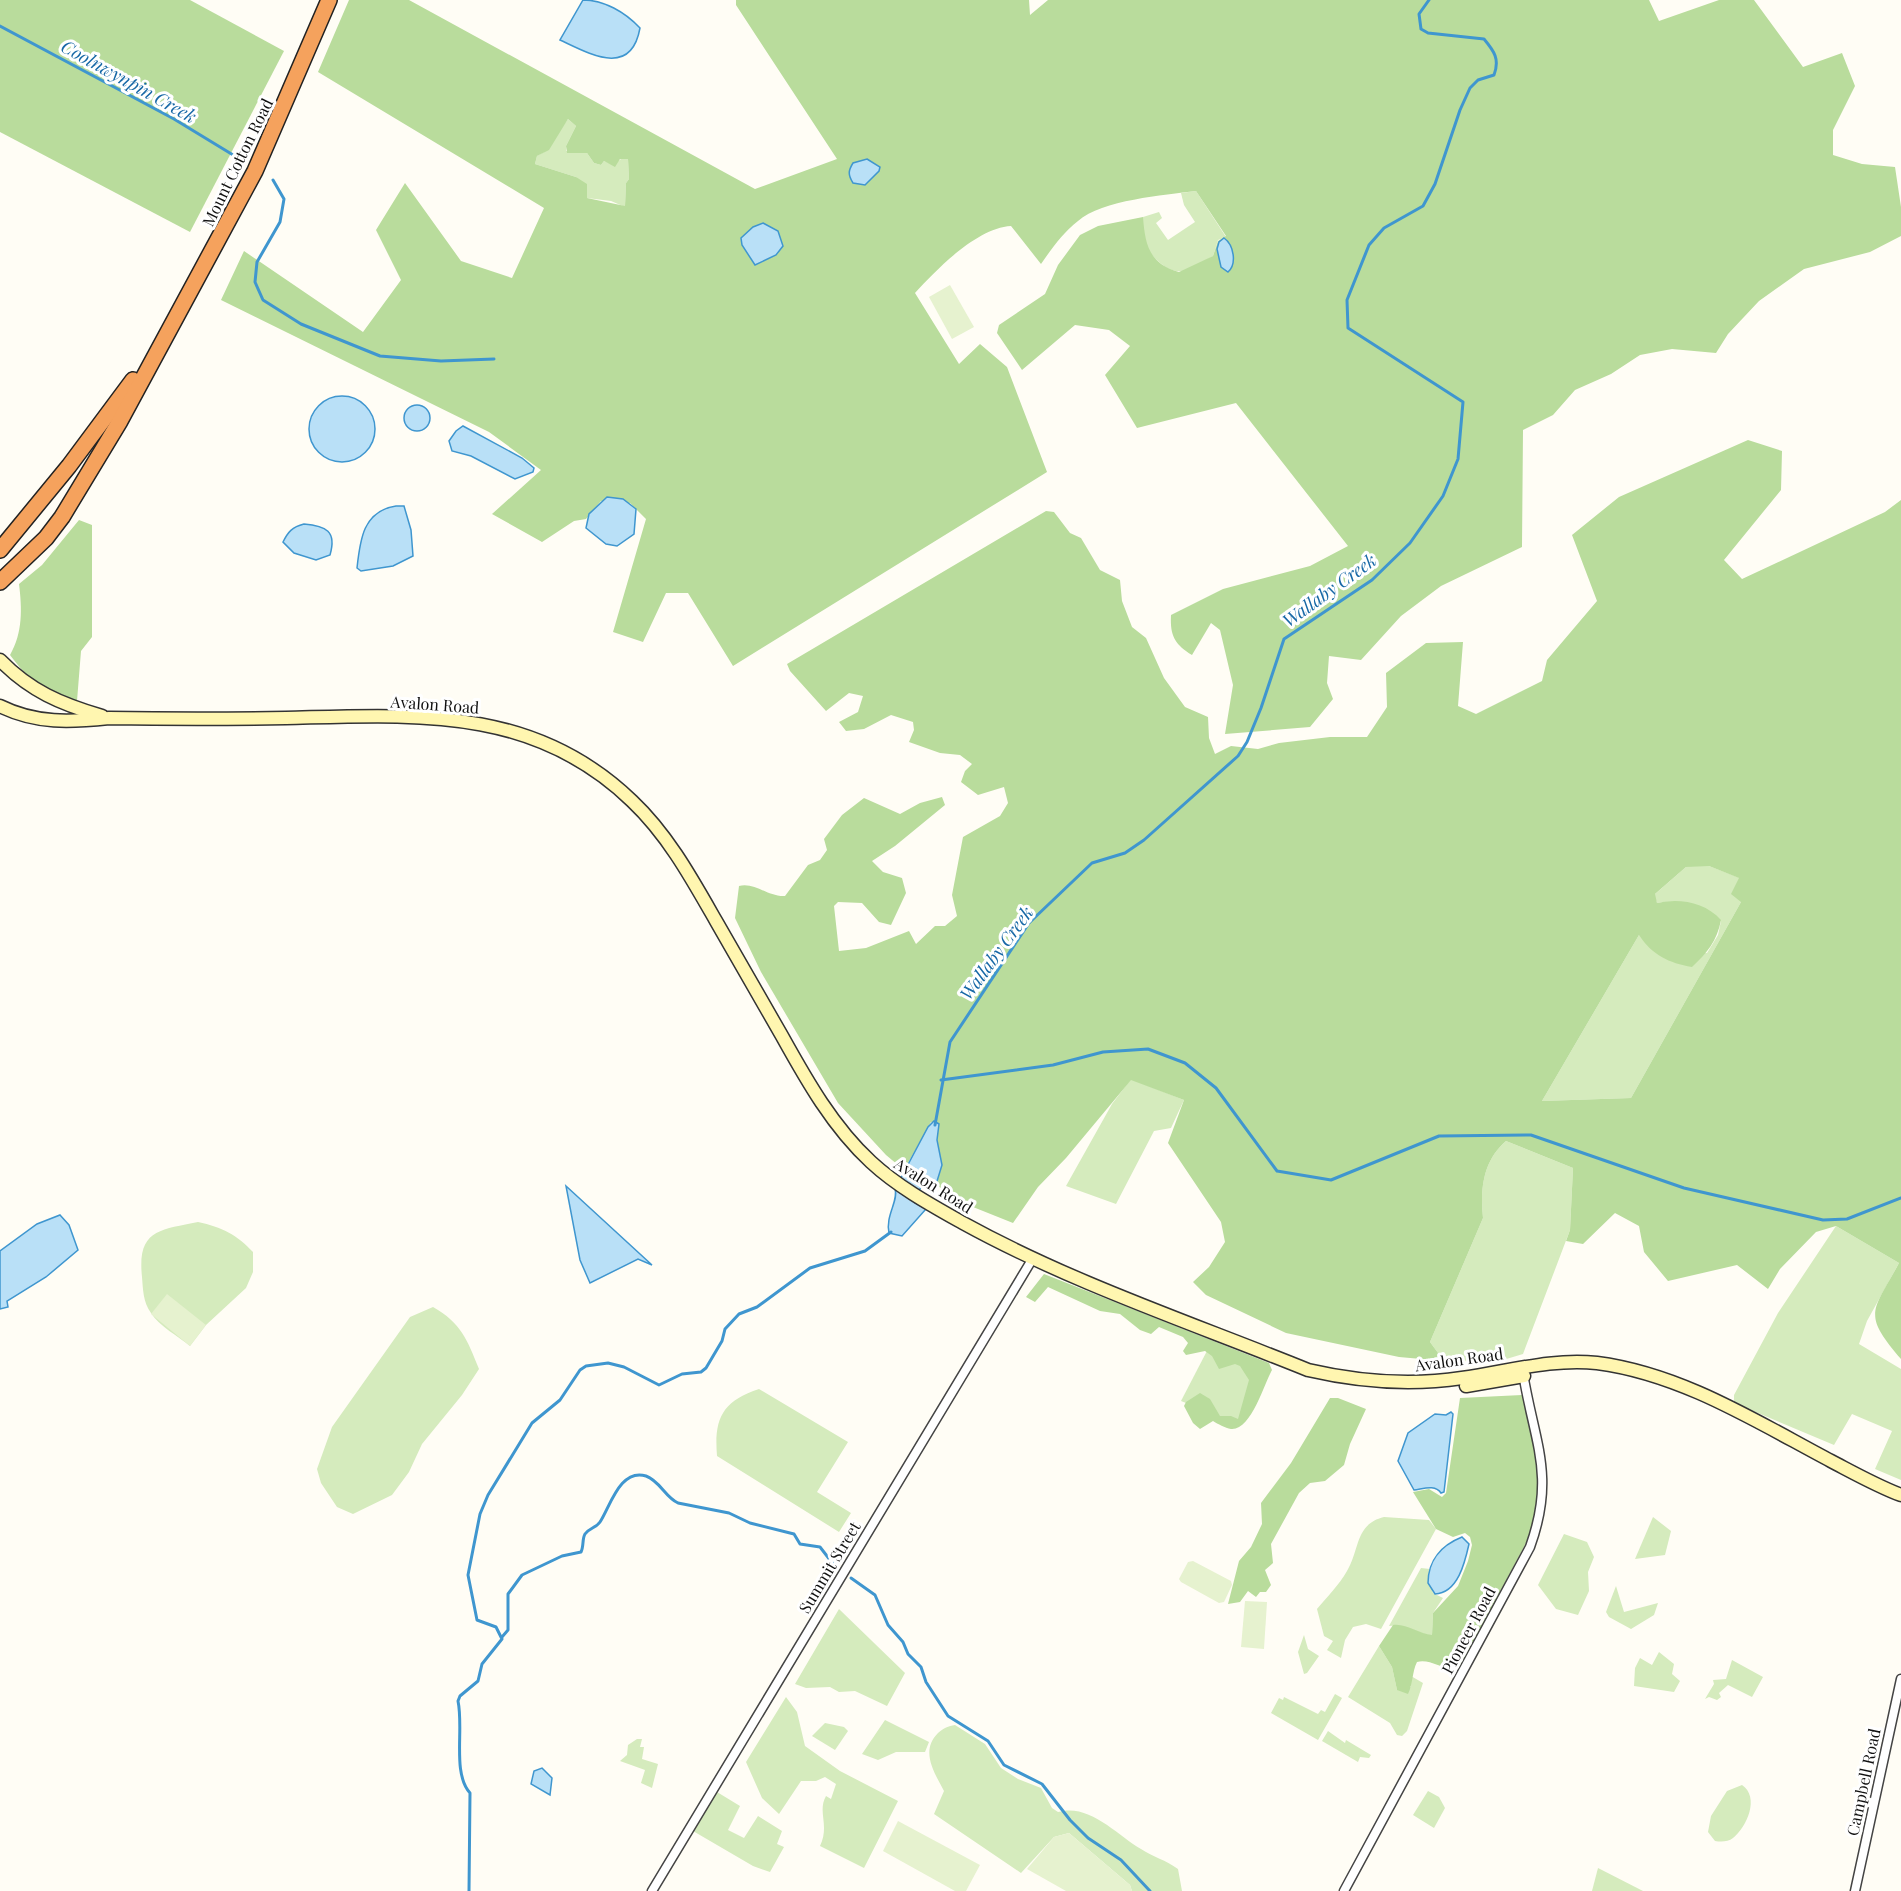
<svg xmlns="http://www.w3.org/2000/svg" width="1901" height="1891" font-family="'Playfair Display',serif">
<rect width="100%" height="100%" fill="#fffdf5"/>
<g fill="#d5ebbd">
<path d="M568,119l8,7 -10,20v5l21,2 7,10 7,2 3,-4 9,4 8,-6 7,-1 1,21 -3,4 -1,24 -14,-6 -24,-3 -11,-21 -41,-13 2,-8 7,-4z"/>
<path d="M1196,191l30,46 -8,3 -5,16c-9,5 -20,14 -30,15 -15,3 -35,-16 -39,-30 -2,-7 -1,-16 -1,-24l16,-5 3,6 -6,5 12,17 27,-18 -11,-17 -3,-12z"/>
<path d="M1694,865l15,1 31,12 1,24 -110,196 -89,3 97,-166 68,18 11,-18 3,-14c-13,-16 -45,-22 -64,-18l-3,-8 32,-28z"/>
<path d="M1131,1079l53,21 -13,28 -17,3 -38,73 -50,-18 46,-82z"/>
<path d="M1506,1141l67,27 -3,62 -47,124 -20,6 -59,1 -14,-19 53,-124c-3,-29 0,-57 23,-77z"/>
<path d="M198,1222c24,5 39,13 55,30v20l-7,16 -40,37 -16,21c-12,-10 -31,-20 -39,-33 -8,-11 -8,-24 -9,-36 -5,-47 17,-47 56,-55z"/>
<path d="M1836,1226l63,37 -32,58 -8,23 42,25v111l-26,-11 17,-38 -40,-17 -18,31 -100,-42v-8l44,-82z"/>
<path d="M433,1307c28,16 34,32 46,62l-17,26 -40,49 -13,28 -17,23 -39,19 -16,-7 -16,-24 -4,-14 15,-42 78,-110z"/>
<path d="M1209,1347l58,22 -28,55 -58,-23z"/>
<path d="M759,1389l89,53 -31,50 34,21 -12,19 -122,-76c-3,-37 5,-55 42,-67z"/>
<path d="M1384,1517l45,3 7,9 -55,100 -15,-5 -13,3 -8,13 -4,18 -14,-8 6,-9 -9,-5 -7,-27c10,-12 22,-24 30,-38 13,-22 8,-47 37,-54z"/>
<path d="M1653,1517l18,14 -6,24 -30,4z"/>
<path d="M1564,1534l23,8 7,15 -6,15 1,19 -11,24 -22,-6 -18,-24z"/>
<path d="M1421,1568l9,1 -1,5 4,19 10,5 -10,15 -1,23c-16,-3 -27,-13 -43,-10z"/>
<path d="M1616,1586l8,26 34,-9 -4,12 -23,14 -22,-12 -3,-5z"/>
<path d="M839,1609l66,64 -18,33 -32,-15 -16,1 -9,-5 -24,1 -11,-4z"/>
<path d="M1304,1635l4,14 11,7 -12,17 -3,1 -6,-22z"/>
<path d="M1379,1646l13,21 5,23 14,-3v-11l12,7 -16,48 -5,5 -5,-1 -7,-12 -42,-26z"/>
<path d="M1659,1652l15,12 -2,10 8,7 -6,11 -40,-6 1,-18 5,-10 12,7z"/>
<path d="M1732,1660l31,17 -11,20 -24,-12 -9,8 2,4 -4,3 -8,-3 -4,2 9,-15 -1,-4 13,-1z"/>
<path d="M1335,1694l7,4 -24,42 -47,-27 8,-15 4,2 1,-3 34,17 3,-4 4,2z"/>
<path d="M786,1697l11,15 8,34 35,25 58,30 -34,67 -44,-22c10,-21 -3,-34 6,-50l5,3 5,-15 -11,-7 -9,4h-15l-22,33 -17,-16 -16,-36z"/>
<path d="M885,1720l44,22 -4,10h-29l-18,8 -16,-6z"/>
<path d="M825,1723l19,4 4,4 -13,19 -23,-14z"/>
<path d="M955,1725l30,19 16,24 17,11 23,9 11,20 6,4c31,-9 58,22 83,37 12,8 25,11 37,20l4,22h-50l-2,-6 -61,-52 -15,4 -33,36 -87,-59 10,-23c-10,-19 -24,-40 -6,-58 6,-5 10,-7 17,-8z"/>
<path d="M1328,1731l17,12 1,-3 25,15 -2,3 -9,-1 -2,5 -36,-21z"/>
<path d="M637,1739h5l-2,8h4l-2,12 16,5 -6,24 -11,-5 4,-13 -25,-9 7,-6 1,-10z"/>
<path d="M1742,1785c18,12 5,42 -9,53 -5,4 -12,4 -18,3l-7,-9 3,-16 16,-25z"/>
<path d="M1428,1791l11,6 6,11 -11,20 -21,-13z"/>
<path d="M717,1792l23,14 -12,24 16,8 14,-22 24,15 -5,13 7,3 -14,25 -17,-6 -60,-35z"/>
<path d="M1598,1868l45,23h-51z"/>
</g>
<g fill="#b9dc9c" fill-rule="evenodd">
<path d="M0,0h190l94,51 -94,181 -190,-100z"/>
<path d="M349,0h60l346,189 82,-30 -101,-154v-5h293l1,15 18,-15h601l10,21 60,-21h35l49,67 39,-14 13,33 -22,44v25l29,9 33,3 6,40v29l-31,16 -66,17 -45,32 -31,33 -12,19 -44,-4 -32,6 -29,19 -36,16 -22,25 -30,15 -1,117 -81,39 -40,30 -40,44 -32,-4 -2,27 6,16 -23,28 -85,7 8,-49 -13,-55 -9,-7 -19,32c-18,-11 -22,-20 -21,-40l52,-26 87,-23 38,-20 -112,-143 -99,25 -32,-53 25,-29 -21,-16 -34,-5 -53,45 -25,-37 2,-8 46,-31 13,-29 22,-30 18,-9 45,-9c2,27 6,47 36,55l34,-16 5,-15 8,-5 -30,-45c-32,4 -94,9 -118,30 -15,12 -26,27 -37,43l-30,-38c-34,2 -73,42 -96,67l44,71 21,-20 27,23 40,105 -314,194 -45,-73h-22l-23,49 -30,-10 33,-113 -16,-16 -29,-2 -15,18 -12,2 -32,21 -50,-28 49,-44 -52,-38 -268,-132 23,-49 119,81 38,-52 -25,-50 29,-47 56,78 51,17 32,-70 -226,-136zM568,119l8,7 -10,20 1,7h20l7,10 7,2 3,-4 11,6 5,-8h8l1,20 -3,4 -1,23 -38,-8v-14l-11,-7 -41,-13 2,-8 12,-6zM778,231l5,15 -7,9 -21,10 -13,-20z"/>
<path d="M1748,440l34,11 -1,39 -57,70 18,19 143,-67 16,-12v859c-39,-46 -29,-46 -2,-96l-63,-37 -20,6 -36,37 -12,20 -31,-24 -69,16 -24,-29 -5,-26 -24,-13 -32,31 -17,-3 4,-11 3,-62 -67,-27c-23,20 -26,48 -23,77l-53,124 14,19 -45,-4 -113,-24 -80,-38 -13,-13 16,-15 16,-25 -4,-20 -53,-79 16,-43 -53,-20 -65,78 -28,29 -25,36 -40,-16 -37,-22 6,-20 -5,-25 2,-16 -8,-2 -27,48 -18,-15 -48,-52 -77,-131 -26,-54 4,-32c16,-4 29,11 46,10l23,-31 12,-5 7,-10 -3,-11 18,-24 22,-17 36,16 20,-11 22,-6 3,8 -50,41 -23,15 11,11 19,6 4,15 -15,32 -12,-3 -17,-19 -24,-1 -4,4 5,45 27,-3 43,-17 7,13 19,-18h10l12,-10 -5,-21 11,-58 37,-21 8,-13 -4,-16 -26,8 -17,-13 4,-11 7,-7 -12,-9 -20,-2 -31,-11 5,-12 -1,-8 -22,-7 -27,14 -18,2 -7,-9 19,-10 5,-16 -14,-3 -23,18 -36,-40 -3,-7 259,-153 8,1 16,21 11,5 19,32 20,10 2,21 10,26 14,11 18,40 21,29 23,10 1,21 6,16 16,-8 27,3 21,-6 51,-6h37l20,-30 -1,-34 40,-30 37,-1 -5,64 18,8 66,-33 5,-21 50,-59 -25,-66 47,-38zM1709,866l30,12 -8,16 10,8 -110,196 -89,3 97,-166c13,20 30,28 53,32 15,-14 25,-26 29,-47 -16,-18 -42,-22 -64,-17l-2,-9 31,-27z"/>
<path d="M79,520l13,5v112l-11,14 -4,50c-32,-10 -47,-19 -67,-46 13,-22 12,-47 9,-71l23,-19z"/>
<path d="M1044,1274l225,89 3,7c-8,14 -21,61 -41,59 -6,-1 -13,-5 -18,-8l-13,8 -7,-6 -9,-17 2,-4 14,-9 10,6 10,17h11l7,3 11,-39 -9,-14 -5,-2 -16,5 -7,-13 -7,-5 -19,4 -3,-4 5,-8 -5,-6 -24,-10 -8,7 -11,-4 -20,-16 -20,-3 -52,-24 -13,15 -9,-5z"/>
<path d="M1522,1395l14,49 4,44 -1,23 -14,34 -65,122c-16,6 -28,-9 -43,-5 -5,10 -4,22 -9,32l-11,-4 -5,-23 -13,-21 14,-21c13,-2 26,9 39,10l1,-22 25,-27 10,-25 4,-16 -2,-8 -5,-4 -12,4 -17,-8 -23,-37 16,-3 13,8 4,-4 14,-95z"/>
<path d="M1330,1398h8l28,11 -16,35 -6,21 -19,16 -15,2 -11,10 -28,51 2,19 -8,7 6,15 -5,7h-6l-4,5 -8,-6 -8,11 -12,2 11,-43 12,-14 11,-23 -1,-21 30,-40z"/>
</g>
<g fill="#e6f2cf">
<path d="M950,285l24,42 -22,12 -23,-42z"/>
<path d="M167,1294l39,31 -16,21 -39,-32z"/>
<path d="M1193,1561l38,20 1,4 -8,17 -5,1 -38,-21 -2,-3 9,-17z"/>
<path d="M1245,1601l22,1 -3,47 -23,-2z"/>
<path d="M898,1821l82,44 -14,26h-11l-72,-40z"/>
<path d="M1069,1833l61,52 2,6h-66l-39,-22 27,-32z"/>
</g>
<g fill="#b9e0f7" stroke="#3f96cf" stroke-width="1.5">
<path d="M583,0c21,0 42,12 57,28 -9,50 -50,26 -80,12z"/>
<path d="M867,159l13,8 -1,4 -14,14 -12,-2c-5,-8 -5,-12 0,-20z"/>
<path d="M763,223l15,8 5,15 -7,9 -21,10 -13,-20 -1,-7 12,-11z"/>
<path d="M1224,238c10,7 13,26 4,34l-7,-5 -4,-18 2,-7z"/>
<circle cx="342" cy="429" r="33"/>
<circle cx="417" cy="418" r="13"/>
<path d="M463,426l59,32 12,10 -1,4 -18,7 -44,-23 -19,-5 -3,-10 7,-10z"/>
<path d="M607,497l16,2 13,10 -2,25 -17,12 -11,-2 -20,-16 3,-14z"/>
<path d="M396,506h8l7,24 2,26 -20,10 -32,5 -4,-3c3,-28 6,-57 39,-62z"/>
<path d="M304,524c22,2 33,7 26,31l-14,5 -22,-7 -11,-11c5,-10 9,-15 21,-18z"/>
<path d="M934,1121l5,3 -2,16 5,25 -8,26 -13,-5 -6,17 11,6 -24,27 -13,-3c-4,-17 10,-33 6,-44l33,-62z"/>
<path d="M566,1186l86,79 -14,-6 -48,24 -10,-23z"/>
<path d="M60,1215l9,10 9,25 -32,27 -39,24 1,6 -8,2v-58l37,-27z"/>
<path d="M1451,1412l2,2 -9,78 -3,1c-6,-9 -18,-4 -27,-3l-16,-29 10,-28 27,-19 11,1z"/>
<path d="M1462,1537l7,7c-4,18 -11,49 -34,50l-7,-11c0,-23 14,-38 34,-46z"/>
<path d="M542,1768l10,10 -2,17 -19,-11 3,-13z"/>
</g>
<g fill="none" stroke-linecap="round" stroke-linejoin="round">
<g stroke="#3f96cf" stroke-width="3">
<path d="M0,26l174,93 69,42"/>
<path d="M273,180l11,19 -4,23 -23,40 -2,20 8,18 38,24 79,32 61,5 53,-2"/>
<path d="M941,1080l112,-15 50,-13 45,-3 37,14 31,25 61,83 54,9 108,-44 92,-1 153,53 139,32 24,-1 54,-21"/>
<path d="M935,1125l15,-83 79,-119 63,-60 33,-10 19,-13 94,-84 9,-14 14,-34 23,-69 88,-59 38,-37 33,-47 15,-37 5,-57 -115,-74 -1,-28 22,-55 15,-17 39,-22 12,-22 25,-74 10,-22 8,-8 16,-5c6,-16 0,-24 -10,-36l-56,-6 -7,-4 -2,-15 10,-14"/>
<path d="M851,1578l24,17 13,30 15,17 5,12 13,13 5,15 22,34 40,25 16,24 38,19 28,36 18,18 33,22 29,31"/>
<path d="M502,1637l6,-7v-36l14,-19 40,-19 19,-4c3,-6 1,-13 4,-18 4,-6 11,-6 15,-12 10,-15 20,-54 46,-46 14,5 19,21 32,27l51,10 21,10 44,11 6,10 20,3 17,22"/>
<path d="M469,1891l1,-98c-18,-20 -6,-64 -12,-92l2,-5 18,-15 4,-17 20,-25 -6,-12 -19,-7 -9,-45 12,-61 8,-19 44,-72 28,-23 20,-30 6,-4 22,-3 16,4 35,18 23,-11 19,-2 5,-4 16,-27 3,-12 14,-15 18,-7 53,-39 55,-17 26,-19"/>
</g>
<defs>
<g id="street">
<path d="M652,1891l381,-633"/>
<path d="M1344,1891l186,-344c26,-72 4,-105 -7,-174"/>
<path d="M1855,1891l46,-212"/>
</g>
<g id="secondary">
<path d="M0,660c30,31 61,44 102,56"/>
<path d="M0,706c36,18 71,16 109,12 59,1 118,1 177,0 127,-3 247,-13 346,83 36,34 60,78 84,120 22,39 44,77 66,115 25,45 51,91 89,126 27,25 60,43 92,61 109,60 229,100 345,147 52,12 101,16 154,8 45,-6 89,-20 135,-15 85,11 160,59 234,98 23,12 46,25 70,34"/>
<path d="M1466,1386l58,-10"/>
</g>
<g id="highway">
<path d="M0,550l69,-84 64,-86"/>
<path d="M0,582l46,-44 16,-21 58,-96 135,-250 74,-171"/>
</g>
</defs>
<use href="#street" stroke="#444" stroke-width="11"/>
<use href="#secondary" stroke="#333" stroke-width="15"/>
<use href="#highway" stroke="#222" stroke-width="18"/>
<use href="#street" stroke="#fff" stroke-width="8"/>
<use href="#secondary" stroke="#fff6b0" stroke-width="12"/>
<use href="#highway" stroke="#f5a25d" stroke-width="15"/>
</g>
<g text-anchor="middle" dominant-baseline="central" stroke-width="6" stroke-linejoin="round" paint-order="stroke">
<g font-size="16" fill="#111" stroke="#fff">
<text transform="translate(237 162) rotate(-64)">Mount Cotton Road</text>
<text transform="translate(435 704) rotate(4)">Avalon Road</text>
<text transform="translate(934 1185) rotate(32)">Avalon Road</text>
<text transform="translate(1459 1359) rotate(-8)">Avalon Road</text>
<text transform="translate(829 1567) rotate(-59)">Summit Street</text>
<text transform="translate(1468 1630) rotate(-62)">Pioneer Road</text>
<text transform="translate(1863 1782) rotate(-78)">Campbell Road</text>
</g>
<g font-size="18" font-style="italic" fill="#1768a6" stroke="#fff">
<text transform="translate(129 81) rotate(29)">Coolnwynpin Creek</text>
<text transform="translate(1329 590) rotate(-36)">Wallaby Creek</text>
<text transform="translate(996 953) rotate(-54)">Wallaby Creek</text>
</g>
</g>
</svg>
